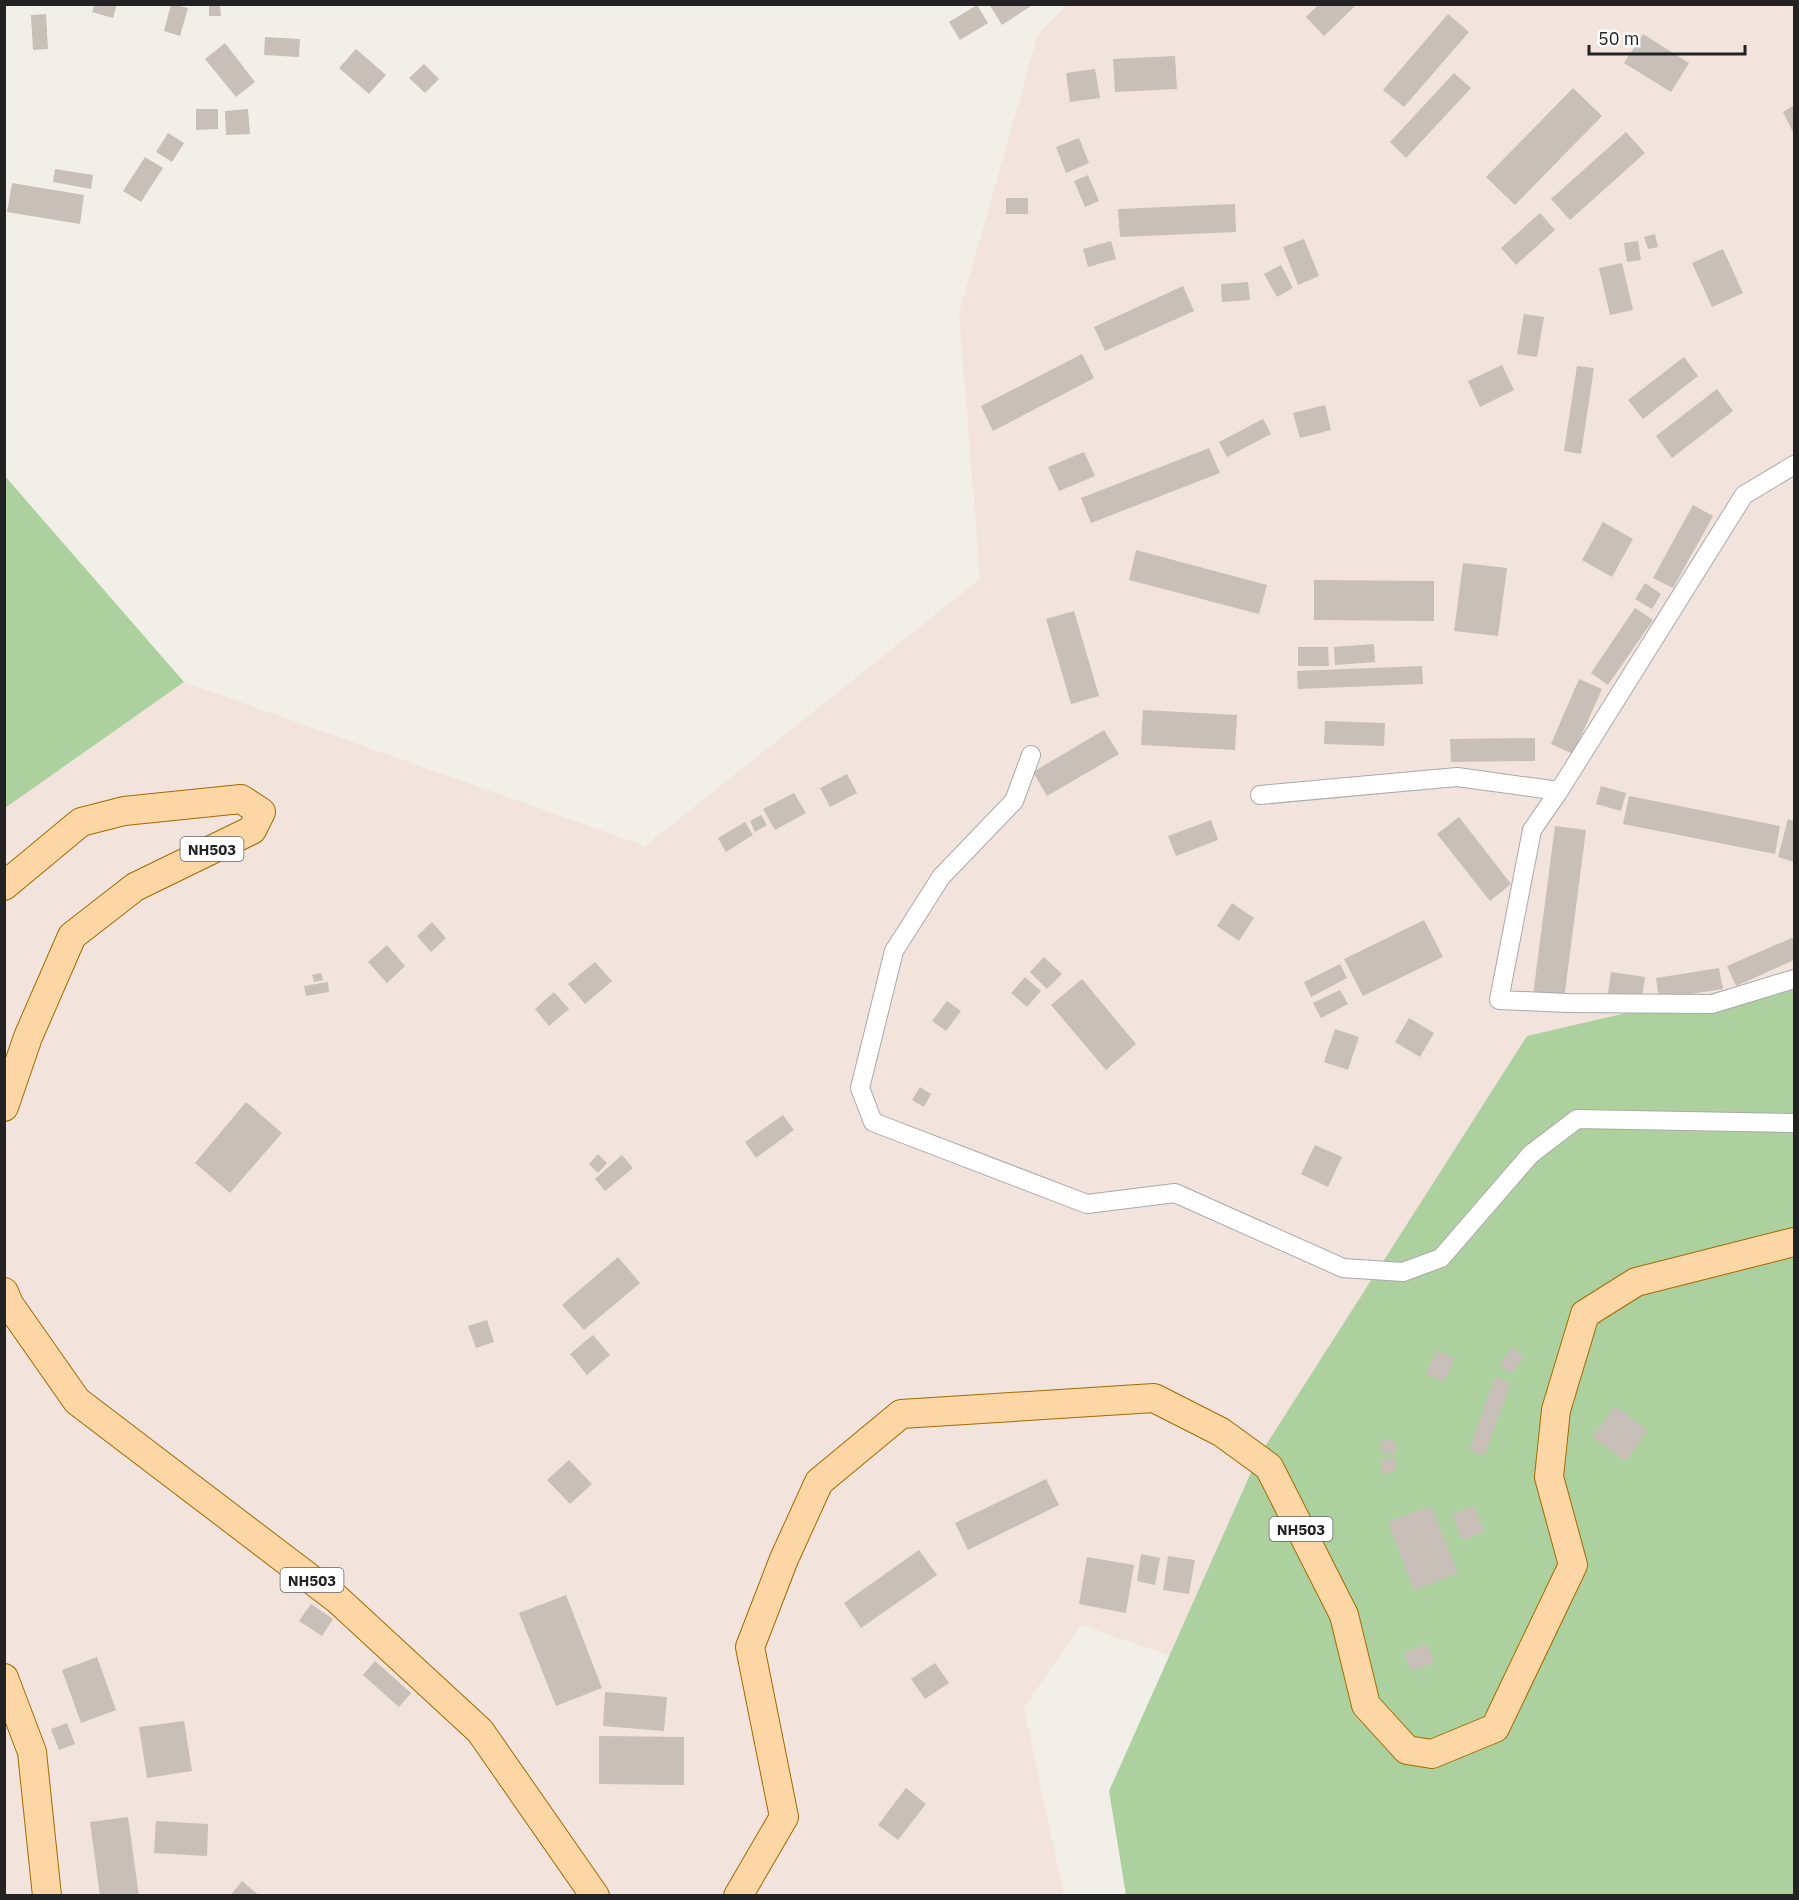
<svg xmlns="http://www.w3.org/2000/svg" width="1799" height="1900" font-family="'IBM Plex Sans',sans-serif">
<rect width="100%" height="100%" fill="#f2efe9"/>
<path fill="#f3e3dd" d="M1067,5h727v1198l-420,523 -293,-101 -57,83 40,187h-1059l-1,-1087 180,-126 461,164 335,-267 -21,-266 79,-279z"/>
<g fill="#add19e">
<path d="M4,475l180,207 -179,126h-1z"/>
<path d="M1794,974v921h-668l-17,-104 148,-332 270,-423z"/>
</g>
<g fill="#c7bfb8">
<path d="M95,4h22l-4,14 -21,-6z"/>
<path d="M171,4l17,4 -8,28 -16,-5z"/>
<path d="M220,4l1,12h-12v-11z"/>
<path d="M989,4h40l2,2 -29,19z"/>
<path d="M1319,4h38l-33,32 -18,-19z"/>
<path d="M977,5l11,18 -28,17 -11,-18z"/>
<path d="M46,14l2,35 -15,1 -2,-35z"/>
<path d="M1448,14l21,18 -65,75 -21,-17z"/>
<path d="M1643,34l46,29 -18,29 -47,-29z"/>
<path d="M265,37l35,2 -1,18 -35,-2z"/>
<path d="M225,43l30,39 -19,15 -31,-38z"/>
<path d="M356,49l30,26 -17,19 -30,-26z"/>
<path d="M1175,56l2,33 -62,3 -2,-33z"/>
<path d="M424,64l15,15 -14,14 -16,-15z"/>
<path d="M1095,69l5,29 -30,4 -4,-29z"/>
<path d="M1454,73l17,15 -65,70 -16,-16z"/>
<path d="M1573,88l29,28 -87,89 -29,-28z"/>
<path d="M1794,105v29l-11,-22z"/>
<path d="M196,109h22v20l-22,1z"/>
<path d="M248,109l2,25 -24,1 -1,-24z"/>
<path d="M1626,132l19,21 -75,67 -19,-21z"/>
<path d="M168,133l16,10 -12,19 -16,-10z"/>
<path d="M1079,138l10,25 -23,10 -10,-26z"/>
<path d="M145,157l18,11 -22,34 -18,-11z"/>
<path d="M55,169l38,6 -2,14 -38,-7z"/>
<path d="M1088,175l11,26 -14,6 -11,-26z"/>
<path d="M12,183l72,12 -4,29 -73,-12z"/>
<rect x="1006" y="198" width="22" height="16"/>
<path d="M1235,204l1,28 -116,5 -2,-28z"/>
<path d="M1540,213l15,17 -39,35 -15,-17z"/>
<path d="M1655,234l3,13 -10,2 -4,-12z"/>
<path d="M1304,239l15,37 -21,9 -15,-38z"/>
<path d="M1111,241l5,18 -28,8 -5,-18z"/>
<path d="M1638,241l3,19 -14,2 -3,-19z"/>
<path d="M1723,249l20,44 -31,14 -20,-44z"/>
<path d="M1622,263l11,47 -23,5 -11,-47z"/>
<path d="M1281,265l12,23 -16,9 -13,-23z"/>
<path d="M1248,282l2,18 -28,2 -1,-18z"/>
<path d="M1183,286l11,25 -89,40 -11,-24z"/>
<path d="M1524,314l20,3 -7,40 -20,-3z"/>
<path d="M1082,354l12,24 -101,53 -12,-25z"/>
<path d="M1684,357l14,19 -55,43 -15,-19z"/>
<path d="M1502,365l12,25 -34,17 -12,-26z"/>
<path d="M1577,366l17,2 -13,86 -17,-3z"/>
<path d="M1717,389l16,22 -61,47 -16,-22z"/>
<path d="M1325,405l6,25 -31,8 -7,-25z"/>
<path d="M1263,419l8,15 -44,23 -8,-15z"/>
<path d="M1209,448l11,25 -129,50 -10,-25z"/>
<path d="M1084,452l11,24 -36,15 -11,-24z"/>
<path d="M1693,505l20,11 -40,72 -20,-10z"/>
<path d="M1603,522l30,17 -21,38 -30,-17z"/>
<path d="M1136,550l131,35 -8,29 -130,-34z"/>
<path d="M1463,563l44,5 -9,68 -44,-5z"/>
<path d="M1314,580l120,1v40l-120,-1z"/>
<path d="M1645,583l16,11 -9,15 -17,-10z"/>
<path d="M1635,608l18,12 -45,65 -17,-12z"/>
<path d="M1074,611l25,85 -28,8 -25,-85z"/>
<path d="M1374,644l1,18 -40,3 -1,-18z"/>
<path d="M1298,647h30l1,19h-31z"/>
<path d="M1422,666l1,18 -125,5 -1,-18z"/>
<path d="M1579,679l23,10 -29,65 -22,-10z"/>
<path d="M1143,710l94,5 -2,35 -94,-5z"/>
<path d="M1325,721l60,2 -1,23 -60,-2z"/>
<path d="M1104,730l15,24 -72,42 -14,-24z"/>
<path d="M1535,738v23l-84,1 -1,-23z"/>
<path d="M847,774l10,19 -27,14 -10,-19z"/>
<path d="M1601,786l25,7 -5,18 -25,-7z"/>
<path d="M794,793l12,20 -31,17 -12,-21z"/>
<path d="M1629,796l151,30 -5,28 -152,-30z"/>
<path d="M761,815l6,10 -12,7 -5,-11z"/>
<path d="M1459,817l52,67 -21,17 -53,-67z"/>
<path d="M1788,819l6,2v41l-16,-5z"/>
<path d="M1211,820l7,20 -42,16 -8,-20z"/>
<path d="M745,822l8,13 -27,17 -8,-14z"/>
<path d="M1555,826l31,4 -22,169 -31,-4z"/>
<path d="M1232,903l22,15 -15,23 -22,-15z"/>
<path d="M1424,920l19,37 -80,39 -19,-37z"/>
<path d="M432,922l14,16 -15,14 -14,-16z"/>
<path d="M1794,937v23l-58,26 -9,-20z"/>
<path d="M387,945l18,21 -18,17 -19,-21z"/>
<path d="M1044,957l18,17 -15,15 -17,-17z"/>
<path d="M595,962l17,19 -27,23 -17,-20z"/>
<path d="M1340,964l7,14 -36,19 -7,-15z"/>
<path d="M1719,968l4,21 -64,10 -3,-21z"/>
<path d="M1611,972l34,5 -3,21 -34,-5z"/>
<path d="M321,973l2,7 -9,2 -2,-7z"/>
<path d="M1025,977l16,14 -14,16 -16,-14z"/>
<path d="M1082,979l54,65 -30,26 -55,-65z"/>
<path d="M328,982l1,10 -23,4 -2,-10z"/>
<path d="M1340,990l8,14 -27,14 -8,-15z"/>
<path d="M554,992l15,17 -20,17 -14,-17z"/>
<path d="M947,1001l14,10 -15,20 -14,-10z"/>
<path d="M1409,1018l25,15 -14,24 -25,-15z"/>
<path d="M1335,1029l24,8 -11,33 -24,-8z"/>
<path d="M920,1087l11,7 -7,13 -12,-7z"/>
<path d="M246,1102l36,31 -52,60 -35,-30z"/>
<path d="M783,1115l11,15 -38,28 -11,-16z"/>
<path d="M1315,1145l27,12 -14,30 -27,-13z"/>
<path d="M598,1154l9,9 -9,10 -9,-9z"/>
<path d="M622,1155l11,13 -28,23 -10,-12z"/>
<path d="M618,1257l22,26 -56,47 -22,-25z"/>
<path d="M487,1320l7,22 -18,6 -8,-22z"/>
<path d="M593,1335l17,20 -23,20 -17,-21z"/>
<path d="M1513,1347l11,9 -13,18 -12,-9z"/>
<path d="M1436,1350l19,8 -11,24 -18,-8z"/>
<path d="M1495,1377l16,6 -27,73 -15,-6z"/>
<path d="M1615,1406l33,24 -22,31 -34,-24z"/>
<path d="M1394,1439l1,14 -14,1v-14z"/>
<path d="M1395,1458l1,14 -14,1 -1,-14z"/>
<path d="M569,1460l23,24 -22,20 -23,-24z"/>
<path d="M1046,1479l13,26 -91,45 -13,-27z"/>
<path d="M1431,1506l27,67 -44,17 -26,-68z"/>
<path d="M1474,1506l10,26 -22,8 -10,-26z"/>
<path d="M919,1550l18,25 -76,53 -17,-25z"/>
<path d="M1141,1554l19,4 -5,27 -18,-4z"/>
<path d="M1168,1556l27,4 -6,34 -26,-4z"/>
<path d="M1087,1557l47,8 -8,48 -47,-9z"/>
<path d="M566,1595l36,93 -46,18 -37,-93z"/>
<path d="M311,1604l22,15 -11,17 -23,-15z"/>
<path d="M1427,1644l7,19 -23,8 -7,-19z"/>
<path d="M97,1657l19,53 -35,13 -19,-53z"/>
<path d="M375,1661l36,32 -12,14 -36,-32z"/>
<path d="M935,1663l14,20 -24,16 -14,-20z"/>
<path d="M605,1692l62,5 -3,34 -61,-5z"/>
<path d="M184,1721l8,50 -45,7 -8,-51z"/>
<path d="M67,1723l8,21 -16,6 -8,-21z"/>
<path d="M599,1736l85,1v48l-85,-1z"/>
<path d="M906,1788l20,16 -28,36 -20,-15z"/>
<path d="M128,1817l11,79h-39l-10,-74z"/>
<path d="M156,1821l52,3 -1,32 -53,-3z"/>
<path d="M242,1881l18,15h-30z"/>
</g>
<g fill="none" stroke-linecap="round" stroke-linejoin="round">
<defs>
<g id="minor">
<path d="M1794,465l-50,30 -185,296 -27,39 -33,170 68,3 145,1 82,-25"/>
<path d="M1031,755l-17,46 -73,76 -47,74 -34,137 13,34 214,82 88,-11 168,75 60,4 38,-14 90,-104 46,-35 217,4"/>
<path d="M1260,795l197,-18 102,14"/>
</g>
<g id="primary">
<path d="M4,886l77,-64 43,-11 117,-12 20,13 -9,18 -117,57 -63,49 -44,101 -24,70"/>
<path d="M4,1292l5,12 68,97 260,198 143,132 115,165"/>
<path d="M4,1678l28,74 15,144"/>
<path d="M738,1896l46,-79 -34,-170 34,-88 35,-77 82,-68 253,-16 67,34 48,35 75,148 22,90 41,45 25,4 63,-26 78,-163 -24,-88 7,-67 29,-96 51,-32 158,-40"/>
</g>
</defs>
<use href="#minor" stroke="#a9a9a9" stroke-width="20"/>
<use href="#primary" stroke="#a06b00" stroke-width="30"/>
<use href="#minor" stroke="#fff" stroke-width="18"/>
<use href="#primary" stroke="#fcd6a4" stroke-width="28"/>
</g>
<g text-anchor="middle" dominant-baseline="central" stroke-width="5" stroke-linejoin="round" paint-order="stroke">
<g fill="#fff" stroke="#646464" stroke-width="1.5">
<rect x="180.5" y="837" width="63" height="24" rx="4.5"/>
<rect x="1269.5" y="1517" width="63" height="24" rx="4.5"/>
<rect x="280.5" y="1568" width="63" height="24" rx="4.5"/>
</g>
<g font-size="15" font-weight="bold" fill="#222">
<text x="212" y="849">NH503</text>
<text x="1301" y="1529">NH503</text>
<text x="312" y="1580">NH503</text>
</g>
</g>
<rect width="1799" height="1900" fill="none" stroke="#222222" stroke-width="12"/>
<path d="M1589 45v9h156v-9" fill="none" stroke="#222222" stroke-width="3"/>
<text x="1598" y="45" font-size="18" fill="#222222" stroke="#ffffff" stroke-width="4.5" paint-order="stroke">50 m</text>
</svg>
